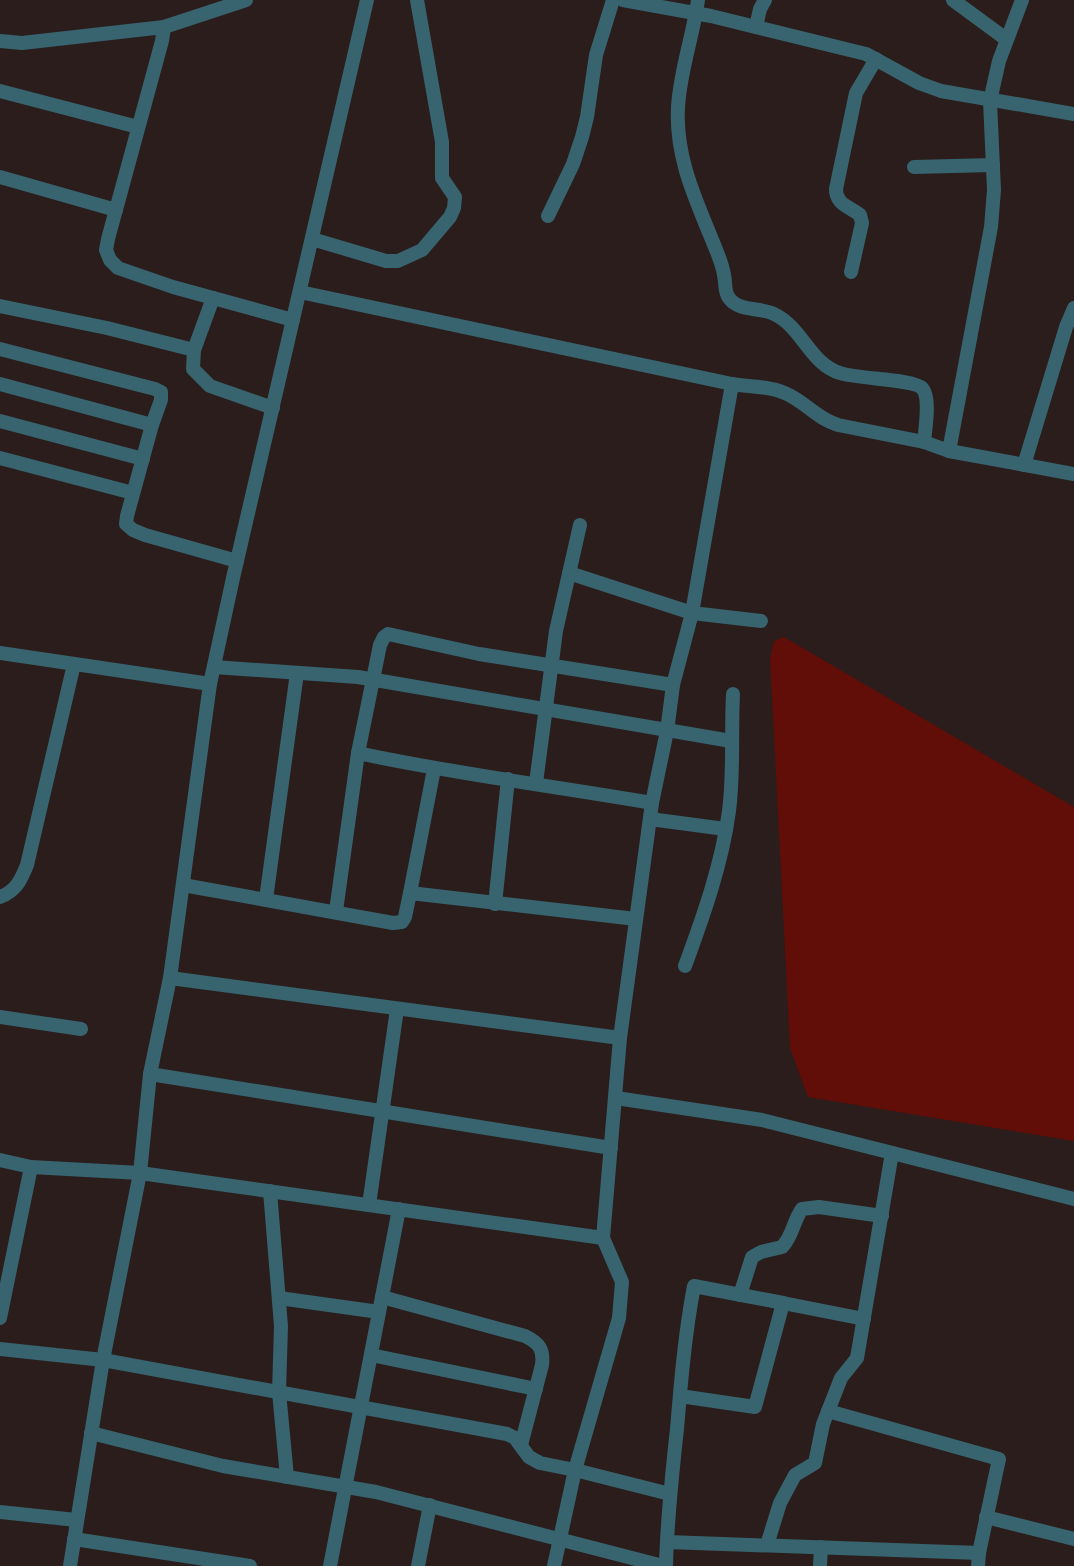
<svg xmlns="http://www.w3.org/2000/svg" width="1074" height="1566" font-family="'Crimson Pro',serif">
<rect width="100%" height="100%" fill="#2a1d1b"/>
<path fill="#610e09" d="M784,637l290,170v334l-266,-44 -18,-49 -20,-390 4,-17z"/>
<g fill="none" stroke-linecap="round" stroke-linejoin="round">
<g stroke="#37646f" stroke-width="14">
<path d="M623,0l88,16 155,38 53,29 22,8 133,23"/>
<path d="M698,0c-5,36 -18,71 -20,107 -3,53 20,97 39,145 3,8 6,15 7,23 2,8 0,17 5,23 10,14 31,9 45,16 28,13 36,50 66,59 17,6 73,6 82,15 9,9 3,42 2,54"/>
<path d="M953,0l53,39"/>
<path d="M164,27l-2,14 -54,198 -2,11 4,10 8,8 55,19 120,33"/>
<path d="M756,27l4,-18 5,-9"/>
<path d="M0,41l22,2 142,-16 82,-27"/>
<path d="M0,91l138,36"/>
<path d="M914,167l79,-2"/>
<path d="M0,177l116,33"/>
<path d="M548,216l25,-52 9,-27 5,-20 9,-62 17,-55"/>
<path d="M312,239l74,22h12l24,-11 28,-33 4,-9 1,-11 -13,-19v-36l-25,-142"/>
<path d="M851,272l11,-49 -2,-8c-11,-9 -24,-10 -24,-26l20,-96 20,-34"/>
<path d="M300,292l432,92c18,3 41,2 57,11 18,9 29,24 49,30l86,17 25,9 125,23"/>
<path d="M0,306l107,22 87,22 -1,19 17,17 63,22"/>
<path d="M0,349l155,40 6,3v8l-9,25 -25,91 -1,8 7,6 12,5 92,26"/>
<path d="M194,350l19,-52"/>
<path d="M0,384l152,41"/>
<path d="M0,421l143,38"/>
<path d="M949,451l42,-224 3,-37 -4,-89 9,-40 23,-61"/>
<path d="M0,458l133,35"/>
<path d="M1024,465l42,-138 8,-19"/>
<path d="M569,573l123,40 69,8"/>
<path d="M0,653l210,31"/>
<path d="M214,667l144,10 373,64"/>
<path d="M358,753c97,21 196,33 294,50"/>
<path d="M434,769l-24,124 226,26"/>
<path d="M536,783l20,-152 24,-106"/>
<path d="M650,819l75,10"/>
<path d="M183,885l210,38 9,-1 3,-5 5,-24"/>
<path d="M0,897c16,-6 21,-17 27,-32l47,-201"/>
<path d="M266,899l31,-226"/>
<path d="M495,904l13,-125"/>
<path d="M336,911l22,-158 22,-108 4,-8 4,-3 91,20 194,31"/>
<path d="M685,966c18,-49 37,-102 44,-155 5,-38 2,-78 4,-117"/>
<path d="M0,1017l81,12"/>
<path d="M620,1038l32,-235 15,-72 6,-46 19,-72 40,-229"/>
<path d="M150,1074l461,74"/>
<path d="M616,1098l146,22 312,79"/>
<path d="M0,1160l31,7 109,6 463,65 17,-200 -450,-60"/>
<path d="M270,1191l11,135 -2,66 8,85"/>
<path d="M369,1205l28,-196"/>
<path d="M740,1295l12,-38 9,-5 21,-5c11,-11 11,-26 20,-38l17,-2 63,9"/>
<path d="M382,1297l143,39c14,7 19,13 17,29l-21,80"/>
<path d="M279,1298l100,14"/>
<path d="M783,1303l81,16"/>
<path d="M0,1318l31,-151"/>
<path d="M0,1349l103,11 404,74 8,4 14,19 11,6 35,7 95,24"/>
<path d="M371,1355l165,34"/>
<path d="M828,1411l171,48 -20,94"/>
<path d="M91,1433l132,33 153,26 287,74"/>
<path d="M0,1512l76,8"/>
<path d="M986,1517l88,22"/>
<path d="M74,1539l176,27"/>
<path d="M667,1542l312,11 -1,13"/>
<path d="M767,1545l13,-42 15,-28 20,-12 8,-39 18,-46 16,-20 35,-205"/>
<path d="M70,1566l33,-206 37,-187 10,-99 20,-96 40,-294 23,-106 134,-578"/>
<path d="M330,1566l69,-357"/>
<path d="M418,1566l12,-61"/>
<path d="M554,1566l21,-96 44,-152 3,-36 -19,-44"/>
<path d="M666,1566c1,-46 6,-92 11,-137 4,-48 8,-96 17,-143l89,17 -28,104 -75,-11"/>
<path d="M820,1566l1,-19"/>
</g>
</g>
</svg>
